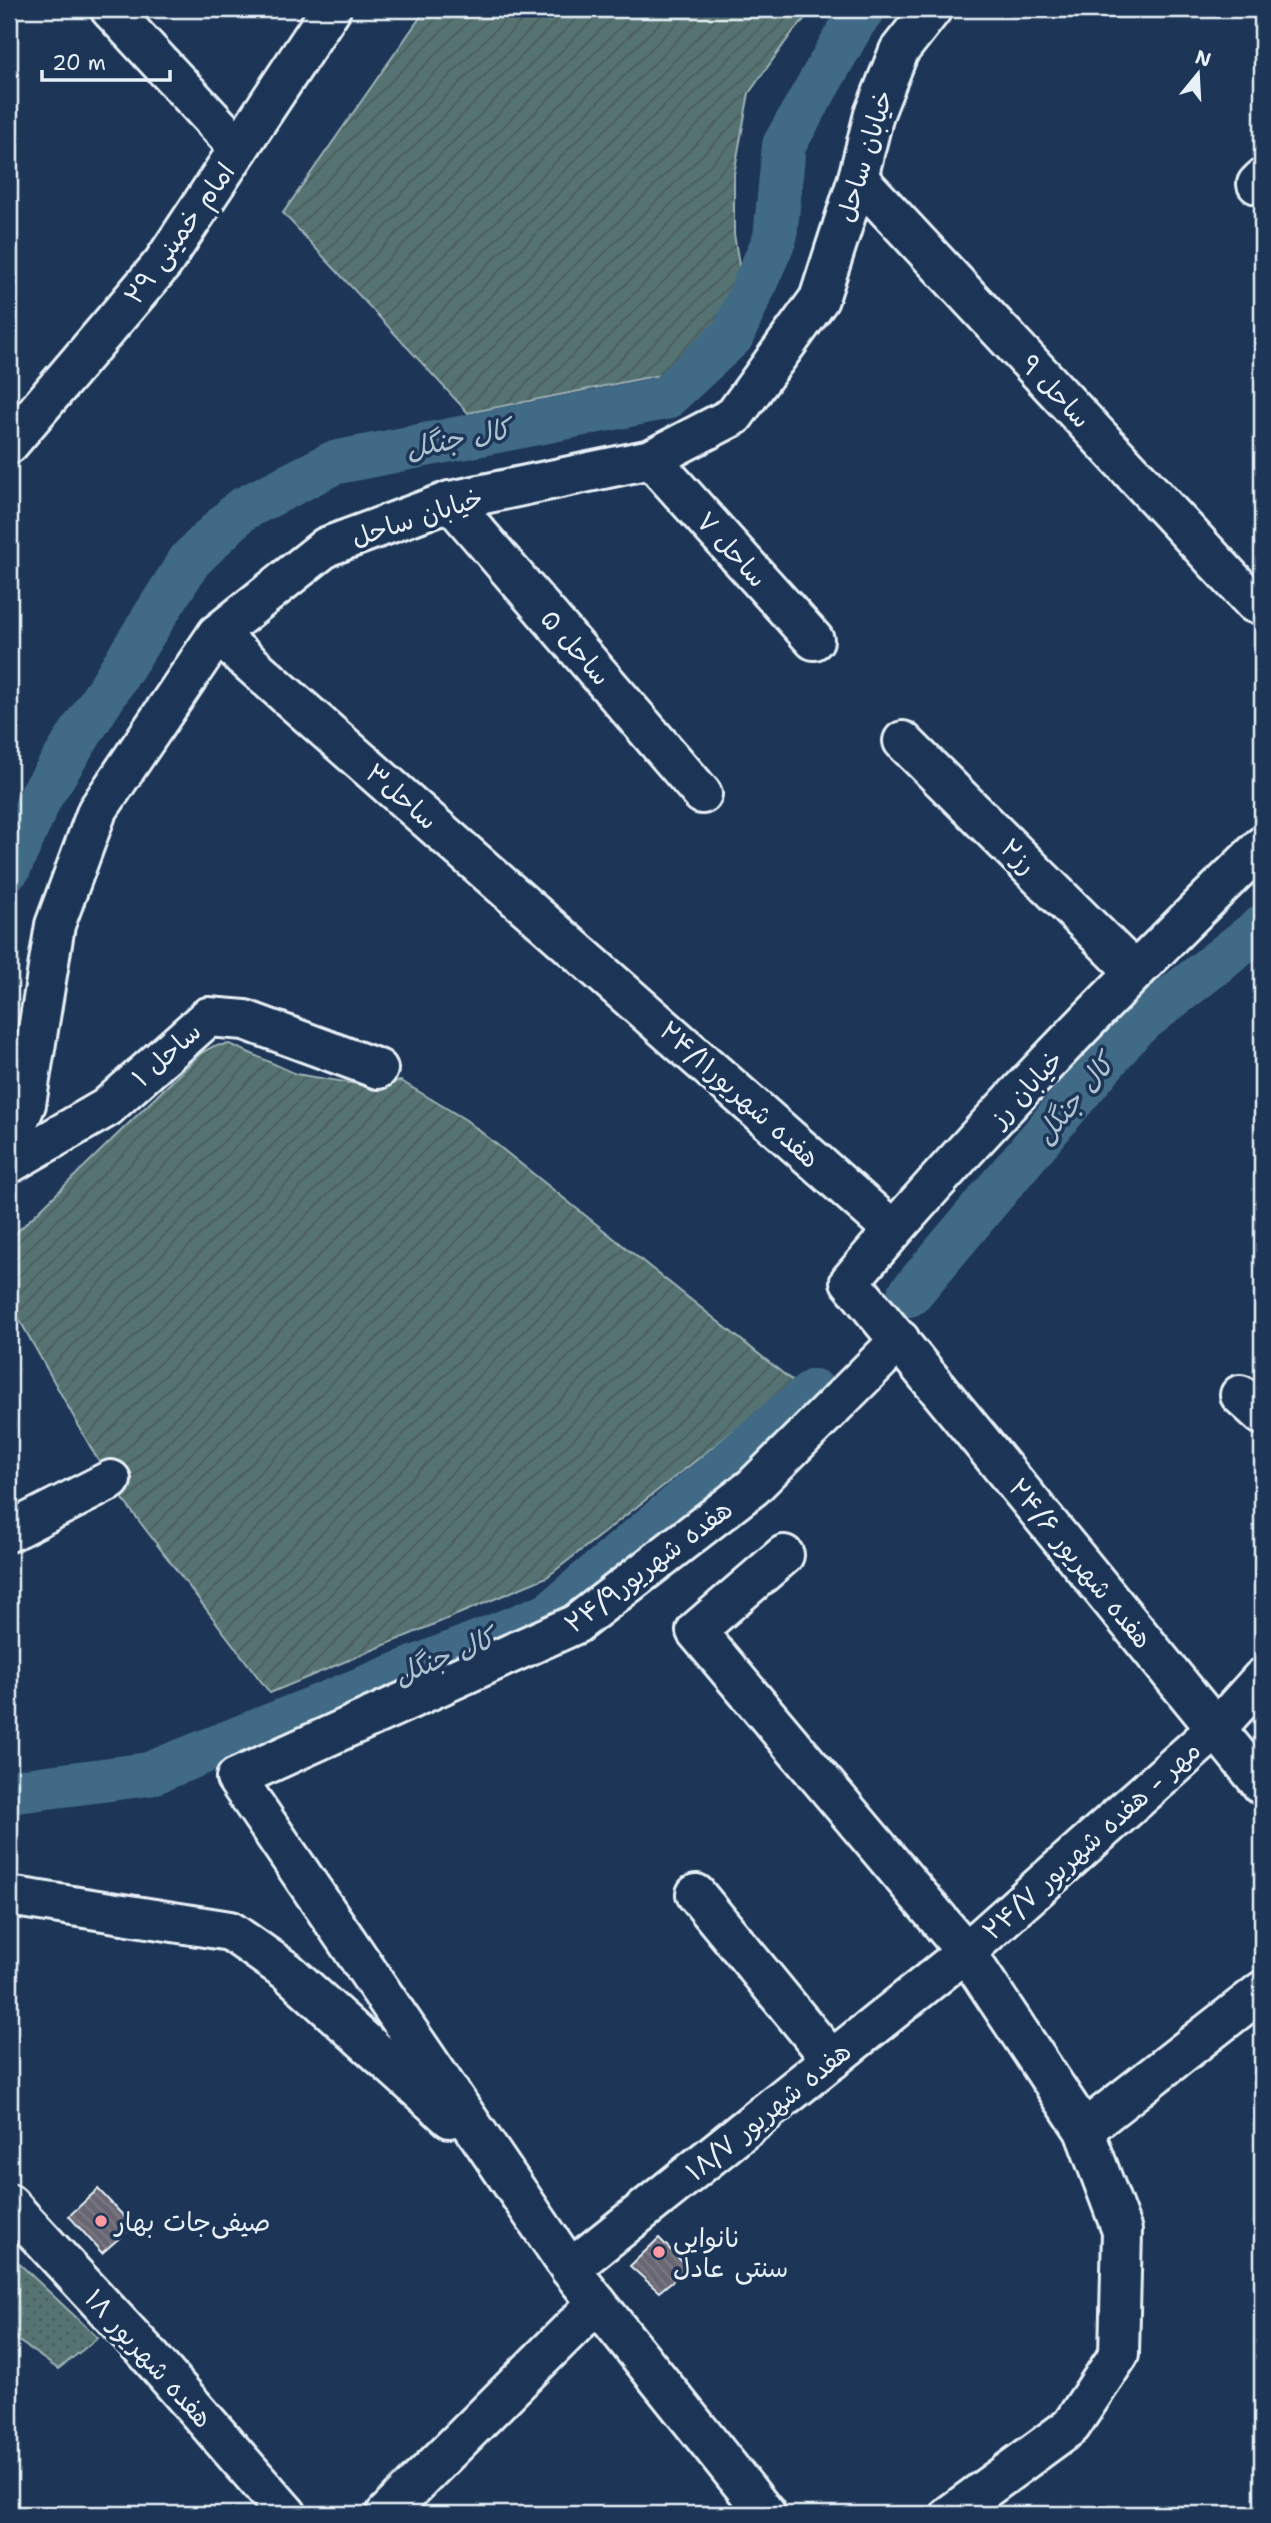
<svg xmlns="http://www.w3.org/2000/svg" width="1271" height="2523" font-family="'Shantell Sans','Playpen Sans Arabic',sans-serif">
<defs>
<pattern id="grass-dots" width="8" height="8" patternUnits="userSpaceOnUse" patternTransform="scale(1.75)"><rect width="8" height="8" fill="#547372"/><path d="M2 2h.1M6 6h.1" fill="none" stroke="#4c5b5c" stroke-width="1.8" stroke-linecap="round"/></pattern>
<pattern id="garden-furrows" width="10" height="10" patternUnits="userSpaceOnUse" patternTransform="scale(1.75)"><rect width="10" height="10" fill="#547372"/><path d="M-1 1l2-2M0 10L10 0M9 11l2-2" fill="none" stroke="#4c5b5c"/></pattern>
<pattern id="building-back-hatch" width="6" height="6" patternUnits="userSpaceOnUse" patternTransform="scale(1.75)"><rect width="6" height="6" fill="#686672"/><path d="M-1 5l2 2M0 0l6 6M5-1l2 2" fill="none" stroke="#7e7c87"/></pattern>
</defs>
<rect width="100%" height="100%" fill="#1d3557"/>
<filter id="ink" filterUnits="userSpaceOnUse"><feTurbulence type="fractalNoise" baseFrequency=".0143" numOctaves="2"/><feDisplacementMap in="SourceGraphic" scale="14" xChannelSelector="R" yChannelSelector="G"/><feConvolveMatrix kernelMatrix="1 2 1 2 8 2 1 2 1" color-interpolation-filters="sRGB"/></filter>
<g filter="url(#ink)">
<path fill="url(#grass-dots)" stroke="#9eb2b5" stroke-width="2" d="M9,2254l89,84 -40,31 -49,-35z"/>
<g fill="url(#garden-furrows)" stroke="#9eb2b5" stroke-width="2">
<path d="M426,9h388l-20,21 -45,63 -15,81v60l7,43 -28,50 -25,25 -28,23 -192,38 -185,-200z"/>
<path d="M230,1044l66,30 67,11 38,-4 65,39 329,263 -248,194 -277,116 -143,-188 -32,-50 -86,-154v-61l192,-187 13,-7z"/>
</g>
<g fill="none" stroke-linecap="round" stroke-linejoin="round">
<g stroke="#406b86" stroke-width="44">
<path d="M9,868l32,-72 149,-236 51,-50 92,-47 332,-65 67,-62 43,-98 9,-93 71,-125 9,-11"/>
<path d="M909,1295l224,-267 129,-101"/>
<path d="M9,1792l140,-18 400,-160 265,-223"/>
</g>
</g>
<g fill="url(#building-back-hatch)" stroke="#e8f1f8" stroke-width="2">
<path d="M98,2189l35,37 -31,27 -33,-37z"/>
<path d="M659,2238l29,30 -29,24 -29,-26z"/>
</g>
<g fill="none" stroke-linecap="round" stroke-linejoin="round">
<defs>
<g id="minor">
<path d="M110,9l129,139"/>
<path d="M858,178l396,425"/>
<path d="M1257,184l5,-5"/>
<path d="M9,444l154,-181 168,-254"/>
<path d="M651,459l163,181"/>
<path d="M450,501l252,293"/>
<path d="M217,634l676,596"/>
<path d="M903,741l231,230"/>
<path d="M1262,846c-143,139 -283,283 -412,435l412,504"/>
<path d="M9,1143l17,-39 29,-179 42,-114 120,-177 109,-87 124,-46 201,-42 83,-43 85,-117 39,-121 16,-64 25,-63 33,-42"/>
<path d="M9,1164l97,-56 102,-91 37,3 133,49"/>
<path d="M1240,1395l22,20"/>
<path d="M9,1532l102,-52"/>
<path d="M784,1555l-88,76 270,321 118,178 38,101 -3,123 -48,72 -120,88"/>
<path d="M696,1894l136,166"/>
<path d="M9,1896l221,35 57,40 163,147"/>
<path d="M1084,2130l178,-139"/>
<path d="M9,2204l137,148 141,162"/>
<path d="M570,2269l396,-317 250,-223 46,-51"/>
<path d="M386,2514l211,-211"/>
<path d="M766,2514l-196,-245 -334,-491 340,-154 177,-137 147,-147"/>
</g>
</defs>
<use href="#minor" stroke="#e8f1f8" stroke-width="44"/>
<use href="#minor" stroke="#1d3557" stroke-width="38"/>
</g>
</g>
<g fill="#ff9aa2" stroke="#1d3557" stroke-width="2.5">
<circle cx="101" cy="2221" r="7"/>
<circle cx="659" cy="2252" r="7"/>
</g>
<g text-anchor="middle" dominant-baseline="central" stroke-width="7" stroke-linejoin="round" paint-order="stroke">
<g font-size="26" fill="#e8f1f8" stroke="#1d3557">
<text transform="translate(864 156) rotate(-73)">خیابان ساحل</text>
<text transform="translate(179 233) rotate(-54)">امام خمینی ۲۹</text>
<text transform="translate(1056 391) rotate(47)">ساحل ۹</text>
<text transform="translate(417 517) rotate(-18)">خیابان ساحل</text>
<text transform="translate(732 549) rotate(48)">ساحل ۷</text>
<text transform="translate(576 647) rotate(49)">ساحل ۵</text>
<text transform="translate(402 796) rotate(41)">ساحل۳</text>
<text transform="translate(1019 856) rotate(45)">رز۲</text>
<text transform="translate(166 1054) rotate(-42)">ساحل ۱</text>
<text transform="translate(1026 1088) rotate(-47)">خیابان رز</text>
<text transform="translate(740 1094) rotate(42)">هفده شهریور۲۴/۱۱</text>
<text transform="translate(1081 1563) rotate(51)">هفده شهریور ۲۴/۶</text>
<text transform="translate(648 1566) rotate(-37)">هفده شهریور۲۴/۹</text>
<text transform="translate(1091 1840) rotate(-42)">مهر - هفده شهریور ۲۴/۷</text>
<text transform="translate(768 2111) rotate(-39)">هفده شهریور ۱۸/۷</text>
<text transform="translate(149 2358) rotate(48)">هفده شهریور ۱۸</text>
</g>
<g font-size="26" fill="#e8f1f8" stroke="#1d3557" text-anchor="start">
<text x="115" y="2221">صیفی‌جات بهار</text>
<text x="673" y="2237">نانوایی<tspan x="673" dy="30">سنتی عادل</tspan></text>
</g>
<g font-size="28" font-style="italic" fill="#adc2d0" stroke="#1d3557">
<text transform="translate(458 438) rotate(-11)">کال جنگل</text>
<text transform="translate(1074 1099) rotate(-50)">کال جنگل</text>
<text transform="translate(444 1656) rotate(-22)">کال جنگل</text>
</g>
</g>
<rect width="1271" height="2523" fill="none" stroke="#1d3557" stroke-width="35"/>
<rect x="18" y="18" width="1236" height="2488" fill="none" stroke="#e8f1f8" stroke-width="2.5" filter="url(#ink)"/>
<g transform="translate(1198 74) rotate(18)" stroke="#1d3557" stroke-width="5" paint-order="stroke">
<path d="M0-5L12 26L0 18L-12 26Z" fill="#e8f1f8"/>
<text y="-10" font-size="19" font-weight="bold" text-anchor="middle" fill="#e8f1f8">N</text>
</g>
<path d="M42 70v10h128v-10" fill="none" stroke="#e8f1f8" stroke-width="3.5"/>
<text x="52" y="70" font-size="21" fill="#e8f1f8" stroke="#1d3557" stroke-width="5" paint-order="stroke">20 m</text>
</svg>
